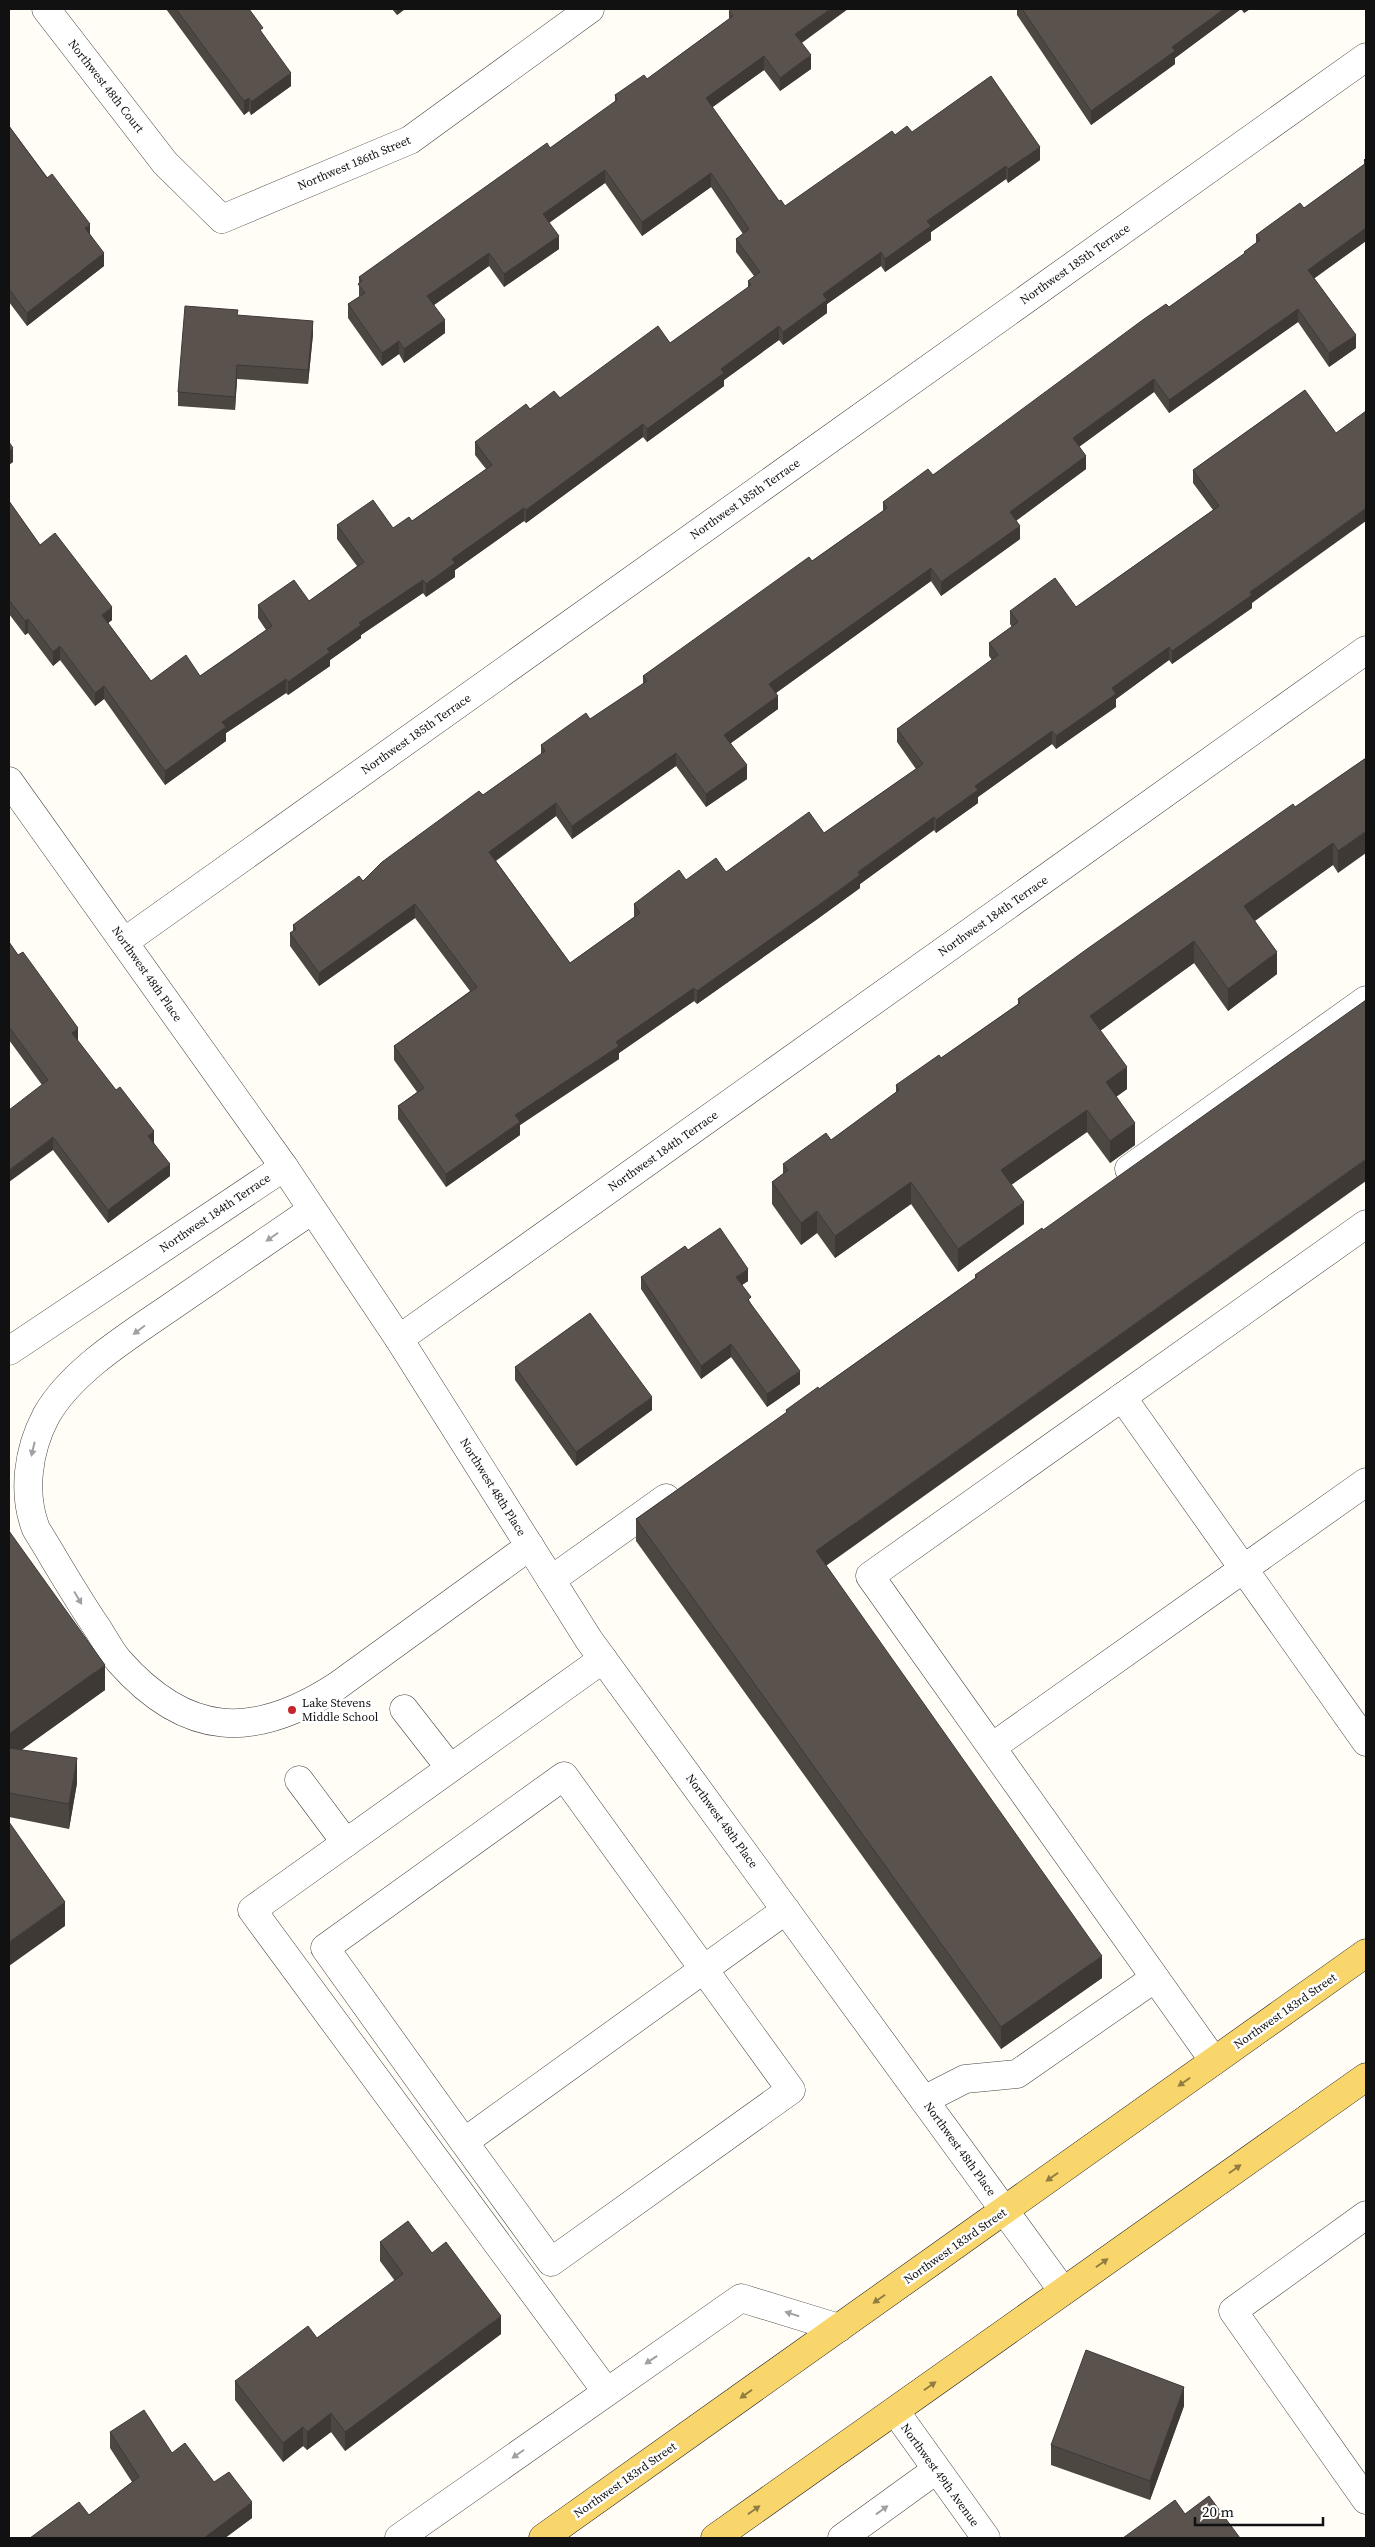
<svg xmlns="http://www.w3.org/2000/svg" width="1375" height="2547" font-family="'Source Serif 4',serif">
<rect width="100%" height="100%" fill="#fffdf5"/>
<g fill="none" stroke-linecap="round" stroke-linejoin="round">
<defs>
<g id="minor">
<path d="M46,9l119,154 57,56 188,-79 180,-131"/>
<path d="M9,781l275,386 115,172 190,301 474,651"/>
<path d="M124,942l1242,-885"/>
<path d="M1129,1169l237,-169"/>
<path d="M312,1210c-45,31 -89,61 -134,92 -43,30 -106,67 -132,114 -18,34 -24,77 -10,113 21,34 40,68 62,100 7,11 13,23 21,32 68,77 135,79 218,25l193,-140"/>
<path d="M399,1339l967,-689"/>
<path d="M9,1351l275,-184"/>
<path d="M1122,1397l244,345"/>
<path d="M551,1580l115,-82"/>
<path d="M603,1659l-351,251 354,481"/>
<path d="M404,1709l46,59"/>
<path d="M992,1747l374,-265"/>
<path d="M299,1780l47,63"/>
<path d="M1214,2061l-344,-485 496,-352"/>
<path d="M924,2100l41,-21 52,-5 138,-96"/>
<path d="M464,2142l87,120 240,-172c-76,-105 -151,-210 -227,-314l-239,172 139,194 322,-232"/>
<path d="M1366,2215l-133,96 133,189"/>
<path d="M895,2411l91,127"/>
<path d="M399,2538l342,-240 98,30"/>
<path d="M842,2538l94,-68"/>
</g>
<g id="major">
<path d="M543,2538l823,-585"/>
<path d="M715,2538l651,-461"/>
</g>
</defs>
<use href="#minor" stroke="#444" stroke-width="29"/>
<use href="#major" stroke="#222" stroke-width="29"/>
<use href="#minor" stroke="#fff" stroke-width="28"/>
<use href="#major" stroke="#f9d66b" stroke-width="28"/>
</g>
<g fill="#4d4742">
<path d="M166,9h83l42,77 -40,29 -2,-4 -5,4z"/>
<path d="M392,9h13l-8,6z"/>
<path d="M1017,9h233l-6,4 -3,-4 -66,49v6l-84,61 -74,-110z"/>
<path d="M729,11l72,32 10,26 -31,22 -16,-21 -52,37 67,94 6,5 110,-71 17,-3 128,28 -32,23 -2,-4 -75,53v8l-46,32 -4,-6 -54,38v9l-44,32 -4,-5 -55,40v6l-77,56 -4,-5 -117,86 -2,-2 -69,49v7l-29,20 -3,-4 -62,42v3l-31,22v6l-42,29 -2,-2 -60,40v8l-61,44 -61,-86 -9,7 -35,-46 -7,6 -25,-33 -3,2 -16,-21v-113l31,44 72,75 -4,3 43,58 49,-5 66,-46 -8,-12v-13l51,-4 48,-35 -20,-27v-14l56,3 19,-7 74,-52 -11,-14v-13l55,-33 30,-11 110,-55 78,-55v-7l6,-5 -18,-24v-13l7,-5 -32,-47 -69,49 -37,-53 -56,40 10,26 -55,38 -15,-21 -55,39 11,28 -41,30 -5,-9 -17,12 -34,-48v-14l11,-7v-20l191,-129 65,-46v-7l32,-16 82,-60z"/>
<path d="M9,126l81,108 14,32 -77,60 -18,-24z"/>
<path d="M1366,158v83l-52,37 42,70 -27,19 -31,-45 -129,91 -15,-21 -75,55 7,22 -70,52 4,18 -79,57 -10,-15 -155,112 2,16 -47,34 16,36 -41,28 -30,-41 -104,73 -16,-23 -60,45 74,102 64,-46v-13l52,-24 40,-8 98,-39 92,-64 -19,-27v-13l95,-69 -3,-4v-13l23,-16 -2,-3v-13l66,-4 137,-97 -20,-27v-13l112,-80 -53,213v5l-80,56 -3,-4 -53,39v8l-60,42 -4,-5 -74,53v6l-42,30 -2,-3 -74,54v4l-44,32 -119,84 -3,-3 -75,52v6l-99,66v10l-74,52 -48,-68v-13l19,-14 -23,-32v-14l76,-55 -55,-73 -96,68 -29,-40v-13l3,-2v-6l70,-44 120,-86 58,-41v-9l49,-26 53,-35v-8l169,-115 71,-50v-9l50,-27 236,-168 75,-53v-2l12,-9v-8l48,-27 60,-43v-5z"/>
<path d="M238,315l75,19 -5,50 -71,-5 -2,31 -57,-4v-14z"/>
<path d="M1366,758l-28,115 -5,-8 -78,56 22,53 -49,37 -34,-48 -94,68 27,58 -11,8 19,48 -25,18 -23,-31 -76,53 13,39 -66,48 -47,-68 -76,54 -18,-25 -16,12 -29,-41v-22l11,-8v-10l48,-24 65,-47v-8l45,-27 77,-54v-5z"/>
<path d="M9,942l69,99 76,102 16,33 -62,47 -55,-73 -11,-65 -33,-45z"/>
<path d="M1043,1230l-217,335 276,413 -101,71 -365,-508v-22l150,-106v-3l33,-21 156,-111v-3z"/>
<path d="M688,1250l60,31 -6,4 9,19 49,80 -33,23 -36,-50 -30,22 -60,-90v-12z"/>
<path d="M515,1367l137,43 -76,56 -61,-86z"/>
<path d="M9,1531l96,159 -84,60 56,33 -8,46 -60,-12z"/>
<path d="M380,2242l52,11 69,81 -156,117 -14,-19 -24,18 -4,-4 -20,16 -48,-62v-19l82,-43 78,-57 -15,-20z"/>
<path d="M1184,2406l-34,94 -99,-35v-20z"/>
<path d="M110,2432l62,21 42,29 38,36 -27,20h-195l59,-23 43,-33 -22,-34z"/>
</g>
<g fill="#3f3936">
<path d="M397,9h8l-8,6z"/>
<path d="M830,9h18l-53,39v-14z"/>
<path d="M1224,9h17l-66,49v6l-84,61v-14l81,-64z"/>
<path d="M1244,9h6l-6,4z"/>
<path d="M811,55v14l-31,22v-13z"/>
<path d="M764,56v14l-58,42v-14z"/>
<path d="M291,73v13l-40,29v-13z"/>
<path d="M249,98v13l-5,4v-14z"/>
<path d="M1040,147v13l-32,23v-14z"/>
<path d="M1006,166v13l-75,53v8l-46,32v-13l42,-38z"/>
<path d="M605,170v13l-62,44v-13z"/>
<path d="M711,173v14l-69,49v-14z"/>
<path d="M90,224v13l-5,-9z"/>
<path d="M1366,228v13l-58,42v-13z"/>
<path d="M559,236v13l-55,38v-13z"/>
<path d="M881,252v14l-54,38v9l-44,32v-13l40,-38z"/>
<path d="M104,253v13l-77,60v-13z"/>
<path d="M489,253v13l-62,44v-14z"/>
<path d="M1298,309v13l-129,91v-13z"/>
<path d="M445,320v13l-41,30v-14z"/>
<path d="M313,321v13l-5,50v-14z"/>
<path d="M779,326v14l-55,40v6l-77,56v-13l74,-60z"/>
<path d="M1356,335v13l-27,19v-14z"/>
<path d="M399,341v13l-17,12v-13z"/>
<path d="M237,365v14l-2,31v-13z"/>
<path d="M1154,379v13l-81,59v-13z"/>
<path d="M643,424v13l-117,86v-13z"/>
<path d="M13,448v14l-4,3v-14z"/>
<path d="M1086,456v13l-76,56v-13z"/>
<path d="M524,508v13l-69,49v7l-29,20v-13l26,-25z"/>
<path d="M1366,508v13l-114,82v5l-80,56v-13l78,-59z"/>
<path d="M1020,526v13l-79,57v-14z"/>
<path d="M931,568v13l-162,117v-14z"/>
<path d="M423,580v13l-62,42v3l-31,22v6l-42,29v-13l71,-59z"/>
<path d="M112,607v13l-10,8v-13z"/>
<path d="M28,619v14l-3,2v-14z"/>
<path d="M60,646v14l-7,6v-14z"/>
<path d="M1169,647v13l-53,39v8l-60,42v-13l56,-48z"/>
<path d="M286,679v14l-60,40v8l-61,44v-14l57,-49z"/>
<path d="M104,686v13l-9,7v-13z"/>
<path d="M778,696v13l-54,39v-13z"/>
<path d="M1052,731v13l-74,53v6l-42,30v-13l39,-34z"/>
<path d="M676,753v13l-104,73v-13z"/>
<path d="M747,765v14l-41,28v-13z"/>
<path d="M556,803v13l-67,49v-13z"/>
<path d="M934,817v13l-74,54v4l-44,32 -119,84v-13z"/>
<path d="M1366,831v22l-28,20v-22z"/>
<path d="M1333,843v22l-89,63v-22z"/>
<path d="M415,904v14l-96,68v-13z"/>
<path d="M1194,941v22l-104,75v-22z"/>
<path d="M1277,952v22l-49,37v-22z"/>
<path d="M694,988v13l-75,52v6l-99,66v10l-74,52v-13l69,-59 101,-73z"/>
<path d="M78,1028v13l-6,-8z"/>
<path d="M1127,1067v22l-21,15v-22z"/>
<path d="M1087,1110v22l-86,60v-22z"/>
<path d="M1135,1123v22l-25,18v-22z"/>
<path d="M154,1131v13l-6,-8z"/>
<path d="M53,1137v13l-44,32v-12z"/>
<path d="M1366,1159v22l-550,392v-22z"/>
<path d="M170,1164v12l-62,47v-13z"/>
<path d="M911,1182v22l-76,54v-22z"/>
<path d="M1024,1202v22l-66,48v-23z"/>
<path d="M817,1211v22l-16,12v-22z"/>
<path d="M748,1269v12l-12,8v-12z"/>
<path d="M731,1344v13l-30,22v-13z"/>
<path d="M800,1371v13l-33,23v-13z"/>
<path d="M652,1397v13l-76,56v-14z"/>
<path d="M105,1665v25l-96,69v-25z"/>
<path d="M77,1758v25l-8,46v-25z"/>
<path d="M65,1902v24l-56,40v-24z"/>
<path d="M1102,1956v22l-101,71v-22z"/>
<path d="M501,2316v18l-156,117v-19z"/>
<path d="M1184,2387v19l-34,94v-19z"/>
<path d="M331,2413v19l-24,18v-18z"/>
<path d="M303,2427v19l-20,16v-19z"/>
<path d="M252,2502v16l-27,20h-21z"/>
</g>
<g fill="#5a524d" stroke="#3f3936">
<path d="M176,9h73l14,19 -3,2 31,43 -40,29 -2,-4 -5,3z"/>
<path d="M733,9h97l-35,25 16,21 -31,23 -16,-22 -58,42 73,103 2,-1 4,6 107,-75 3,4 12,-9 5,6 79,-56 49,71 -32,22 -2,-3 -79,55 4,5 -46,33 -4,-7 -58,42 4,6 -44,32 -4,-6 -58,43 3,4 -77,56 -4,-5 -117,86 -2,-2 -72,51 3,4 -29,21 -3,-4 -64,43 2,2 -34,24 3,3 -42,30 -2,-3 -64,43 4,5 -61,44 -61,-85 -9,7 -35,-47 -7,6 -25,-33 -3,2 -16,-21v-99l31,44 15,-12 57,74 -10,8 49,66 35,-26 14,21 72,-50 -14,-21 36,-25 15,21 55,-39 -27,-37 36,-25 20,28 16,-11 3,4 80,-56 -17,-23 51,-38 4,5 24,-18 6,7 98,-72 12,17 81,-58 -3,-4 12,-9 -24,-33 13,-10 -38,-56 -69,49 -37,-52 -62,44 16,22 -55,38 -15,-21 -62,43 18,24 -41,29 -5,-8 -17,12 -34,-49 17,-11 -7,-9 4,-3 -3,-4 188,-134 3,5 67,-48 -2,-5 29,-20 3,4 86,-63 -4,-5z"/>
<path d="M1022,9h202l-52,38 3,4 -84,60z"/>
<path d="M9,126l38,52 5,-4 38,50 -5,4 19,25 -77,60 -18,-24z"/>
<path d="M1366,158v70l-58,42 48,65 -27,18 -31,-44 -129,91 -15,-21 -81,59 13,18 -76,56 10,14 -79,56 -10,-14 -162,116 9,12 -54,39 23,30 -41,29 -30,-41 -104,73 -16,-23 -67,49 81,111 70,-50 -6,-9 45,-34 7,10 30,-22 10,14 83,-60 15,21 99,-69 -26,-35 101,-74 -9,-12 29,-21 -8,-11 45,-33 21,29 143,-101 -26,-36 112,-80 31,43 30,-22v97l-116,84 2,3 -80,56 -3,-4 -57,41 4,6 -60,42 -4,-5 -77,55 3,4 -42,30 -2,-3 -76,55 2,3 -44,32 -119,84 -3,-3 -78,54 3,4 -104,69 5,7 -74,52 -48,-68 26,-18 -30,-42 83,-59 -62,-83 -96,69 -29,-40 6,-4 -3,-4 66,-49 4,5 19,-19 97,-71 4,4 62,-44 -4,-6 45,-32 4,6 57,-38 -4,-5 166,-119 3,4 75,-53 -4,-6 45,-33 5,6 211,-156 22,-15 3,3 76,-54 -1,-1 16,-12 -4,-5 44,-32 4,5 62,-45 -2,-3z"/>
<path d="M185,306l53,4 -1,5 76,6 -5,49 -71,-5 -2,32 -57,-5z"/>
<path d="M9,442l4,6 -4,3z"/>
<path d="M1366,758v73l-28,20 -5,-8 -89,63 33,46 -49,37 -34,-48 -104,75 37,51 -21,15 29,41 -25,18 -23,-31 -86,60 23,32 -66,47 -47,-67 -76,54 -18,-25 -16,12 -29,-41 16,-12 -5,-6 43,-31 5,7 68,-50 -3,-5 43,-30 2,3 79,-55 -2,-4 69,-50 206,-145 2,3z"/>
<path d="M9,942l9,13 5,-3 55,76 -6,5 44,57 4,-3 34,44 -6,5 22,28 -62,46 -55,-73 -44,33v-60l39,-30 -39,-53z"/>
<path d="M1366,1000v159l-550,392 286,405 -101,71 -365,-508 151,-107 -1,-2 32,-23 1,2 158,-112 -2,-2 67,-47 1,2z"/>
<path d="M720,1228l28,41 -12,8 15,20 -3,3 52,71 -33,23 -36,-50 -30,22 -60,-89 44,-31 3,4z"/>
<path d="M590,1313l62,84 -76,55 -61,-85z"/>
<path d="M9,1531l96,134 -96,69z"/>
<path d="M9,1748l68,10 -8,46 -60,-11z"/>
<path d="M9,1822l56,80 -56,40z"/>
<path d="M408,2221l24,32 14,-11 55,74 -156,116 -14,-19 -24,19 -4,-5 -20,16 -48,-62 73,-55 9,12 86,-64 -23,-32z"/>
<path d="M1086,2350l98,37 -34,94 -99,-36z"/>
<path d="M144,2410l28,43 13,-10 29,39 15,-10 23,30 -48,36h-174l49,-36 10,13 50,-38 -29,-45z"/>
<path d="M1209,2496l31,42h-117l52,-38 10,14z"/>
</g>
<defs><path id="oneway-solid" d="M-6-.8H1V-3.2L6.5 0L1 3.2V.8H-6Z" transform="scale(1.25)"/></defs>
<g fill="#a0a0a0">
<use href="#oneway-solid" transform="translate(272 1237) rotate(145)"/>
<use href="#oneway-solid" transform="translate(139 1330) rotate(143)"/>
<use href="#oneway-solid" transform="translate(33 1449) rotate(103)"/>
<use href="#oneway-solid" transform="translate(78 1598) rotate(59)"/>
<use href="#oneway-solid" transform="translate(792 2314) rotate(-163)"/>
<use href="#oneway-solid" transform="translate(651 2360) rotate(146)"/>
<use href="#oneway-solid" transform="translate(518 2454) rotate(145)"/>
<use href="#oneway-solid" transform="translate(882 2510) rotate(-36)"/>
</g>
<g fill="#917d42">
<use href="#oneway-solid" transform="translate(1184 2082) rotate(145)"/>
<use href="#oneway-solid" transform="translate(1235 2169) rotate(-35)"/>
<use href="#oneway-solid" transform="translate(1052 2177) rotate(145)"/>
<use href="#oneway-solid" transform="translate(1102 2263) rotate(-35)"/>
<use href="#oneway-solid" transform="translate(879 2299) rotate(145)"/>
<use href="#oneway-solid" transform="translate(930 2386) rotate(-35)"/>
<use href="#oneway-solid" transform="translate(746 2394) rotate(145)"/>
<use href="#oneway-solid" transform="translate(754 2510) rotate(-35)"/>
</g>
<circle fill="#c4262e" stroke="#fff" stroke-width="2" cx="292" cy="1710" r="5"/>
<g text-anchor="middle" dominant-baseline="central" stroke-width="5" stroke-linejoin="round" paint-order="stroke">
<g font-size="12" fill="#111" stroke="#fff">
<text transform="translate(106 86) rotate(52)">Northwest 48th Court</text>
<text transform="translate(354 163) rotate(-23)">Northwest 186th Street</text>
<text transform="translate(1075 264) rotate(-35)">Northwest 185th Terrace</text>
<text transform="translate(745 499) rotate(-35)">Northwest 185th Terrace</text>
<text transform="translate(416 734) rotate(-35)">Northwest 185th Terrace</text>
<text transform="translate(993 916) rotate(-35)">Northwest 184th Terrace</text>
<text transform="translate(147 974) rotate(55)">Northwest 48th Place</text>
<text transform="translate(663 1151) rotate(-35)">Northwest 184th Terrace</text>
<text transform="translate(215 1213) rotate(-34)">Northwest 184th Terrace</text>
<text transform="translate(493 1487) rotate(58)">Northwest 48th Place</text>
<text transform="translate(722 1821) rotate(54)">Northwest 48th Place</text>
<text transform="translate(1285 2011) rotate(-35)">Northwest 183rd Street</text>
<text transform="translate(960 2149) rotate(54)">Northwest 48th Place</text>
<text transform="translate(955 2246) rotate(-35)">Northwest 183rd Street</text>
<text transform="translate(940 2475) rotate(54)">Northwest 49th Avenue</text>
<text transform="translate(625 2480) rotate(-35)">Northwest 183rd Street</text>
</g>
<g font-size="12" fill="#111" stroke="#fff" text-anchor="start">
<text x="302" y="1703">Lake Stevens<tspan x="302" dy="14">Middle School</tspan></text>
</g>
</g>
<rect width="1375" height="2547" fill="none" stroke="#111111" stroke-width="20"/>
<path d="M1195 2517v8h128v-8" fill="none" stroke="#111111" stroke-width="2.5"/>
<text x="1202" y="2517" font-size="15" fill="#111111" stroke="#ffffff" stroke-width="4" paint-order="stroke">20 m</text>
</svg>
